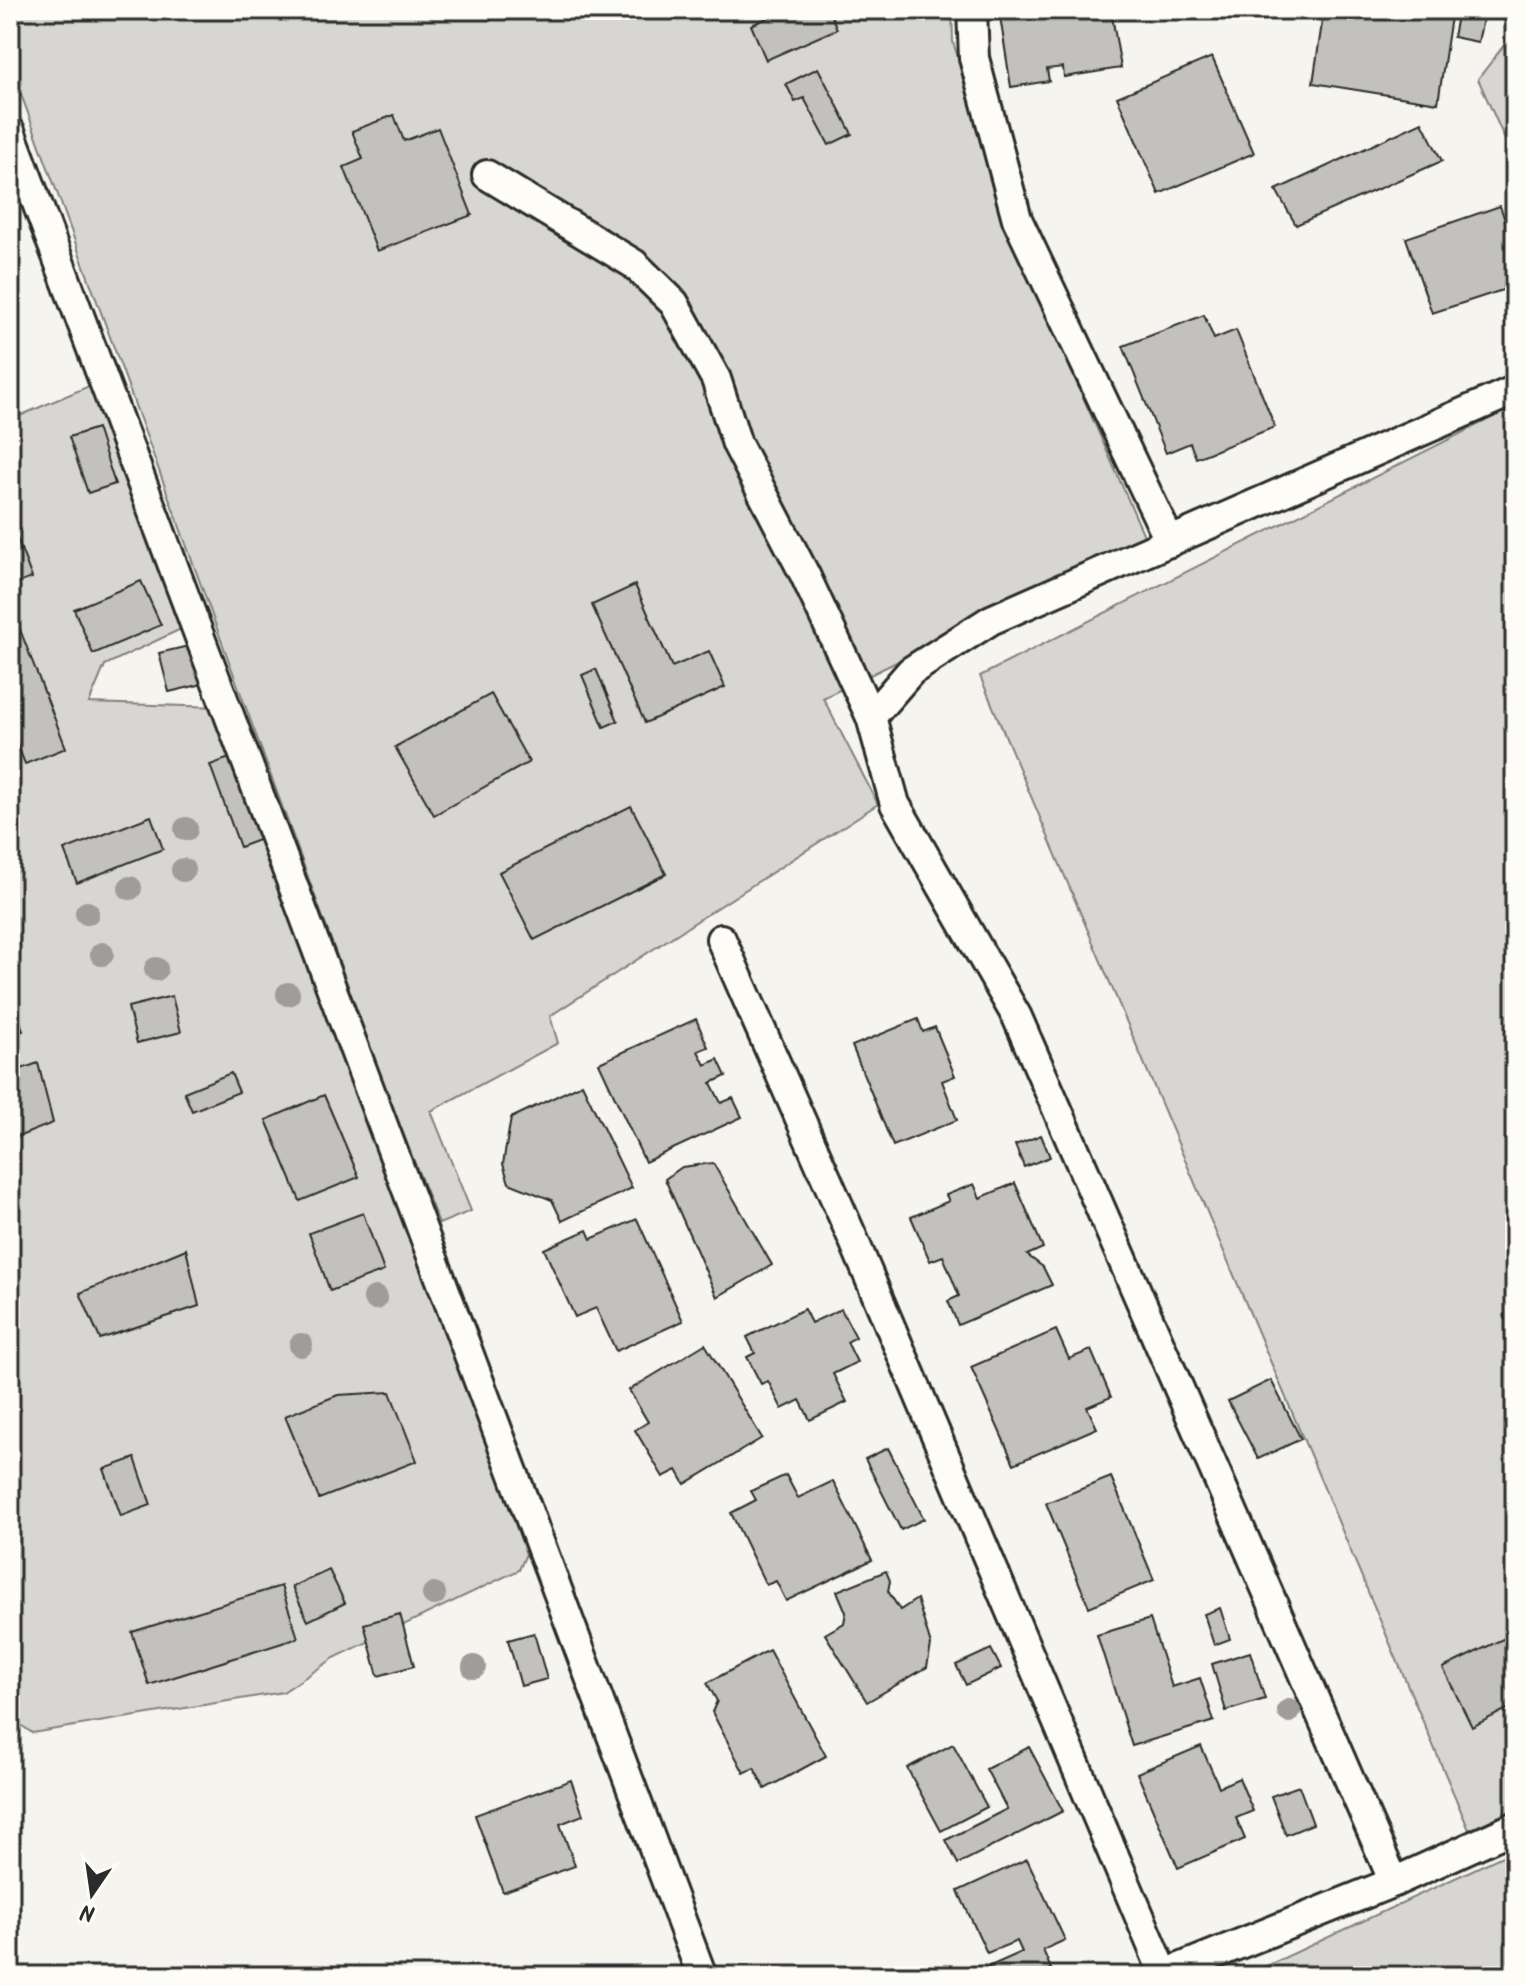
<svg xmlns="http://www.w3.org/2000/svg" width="1525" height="1986" font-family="Kalam,sans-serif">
<rect width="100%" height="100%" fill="#f5f4ef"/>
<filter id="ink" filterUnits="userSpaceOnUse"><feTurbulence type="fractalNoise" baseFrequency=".0125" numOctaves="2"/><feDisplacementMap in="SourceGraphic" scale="16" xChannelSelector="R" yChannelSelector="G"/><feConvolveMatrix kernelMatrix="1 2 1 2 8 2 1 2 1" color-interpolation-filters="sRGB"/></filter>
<g filter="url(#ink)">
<g fill="#d7d6d2" stroke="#81807e" stroke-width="2">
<path d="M10,10h942l1,32 77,235 116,263 -323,158 55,106 -328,212 8,27 -127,68 40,100 -32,13 -50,-126 -379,-1034z"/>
<path d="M1515,31v131l-37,-83z"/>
<path d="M96,383l85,246 -76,36 -16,38 130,4 218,591 89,256 -7,16 -185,88 -51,34 -251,41 -22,-16v-1297z"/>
<path d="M1515,406v1403l-46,21 -489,-1154z"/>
<path d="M1515,1850v126h-270z"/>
</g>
<g fill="#c2c1be" stroke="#2b2b2b" stroke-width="2">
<path d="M786,10h43l8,19 -71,31 -15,-35z"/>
<path d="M999,10h112l10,58 -57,9 -1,-10 -16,2 2,12 -38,6z"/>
<path d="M1324,10h128l-14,93 -125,-20z"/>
<path d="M1458,10h27l-7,32 -25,-5z"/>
<path d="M1212,57l42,96 -95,41 -42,-97z"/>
<path d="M818,68l34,66 -23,11 -25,-47 -9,4 -9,-18z"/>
<path d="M394,115l10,26 34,-13 34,87 -95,36 -33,-84 19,-8 -11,-28z"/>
<path d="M1422,122l20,39 -146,64 -20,-35z"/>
<path d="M1500,206l15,42v38l-83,27 -26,-75z"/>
<path d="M1204,315l10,24 22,-9 39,97 -79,31 -6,-15 -24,10 -43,-107z"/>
<path d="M97,428l18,56 -27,9 -19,-56z"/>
<path d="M10,520l22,58 -22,8z"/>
<path d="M141,581l20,44 -68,29 -19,-45z"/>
<path d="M635,585l37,82 37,-16 16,36 -80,36 -53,-118z"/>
<path d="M19,627l47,121 -41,16 -15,-39v-95z"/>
<path d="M193,645l10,39 -34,8 -10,-39z"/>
<path d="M596,669l22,52 -14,6 -22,-52z"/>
<path d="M491,694l38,68 -95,53 -39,-68z"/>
<path d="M235,756l29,82 -24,9 -30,-82z"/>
<path d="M631,806l35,68 -132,66 -35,-68z"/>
<path d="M151,816l12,33 -86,34 -13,-33z"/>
<path d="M10,987l13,44 -13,5z"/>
<path d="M172,996l9,36 -44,11 -9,-36z"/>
<path d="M696,1019l12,28 -10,4 7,14 13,-6 8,17 -15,7 10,20 12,-5 9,19 -97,45 -46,-99z"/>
<path d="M918,1019l5,13 12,-5 20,49 -13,5 15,39 -64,26 -41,-100z"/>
<path d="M38,1063l15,60 -43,17v-67z"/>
<path d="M231,1073l8,19 -47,19 -8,-19z"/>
<path d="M582,1084l50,104 -70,33 -10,-21 -43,-17 -6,-19 8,-46z"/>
<path d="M324,1095l35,82 -59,24 -34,-81z"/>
<path d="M1041,1135l9,22 -26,10 -9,-22z"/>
<path d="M713,1163l59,102 -55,32 -52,-118 17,-12z"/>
<path d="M1015,1183l28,65 -16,7 16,12 9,18 -94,40 -10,-24 11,-5 -16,-40 -13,5 -19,-44 38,-16 -3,-6 28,-11 6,14z"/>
<path d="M363,1213l21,58 -54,20 -21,-58z"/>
<path d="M637,1219l46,102 -67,30 -20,-43 -21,9 -31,-68 43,-19 4,9z"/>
<path d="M186,1249l13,57 -99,33 -20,-46z"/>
<path d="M804,1309l7,14 30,-14 15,28 -9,5 10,20 -24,12 14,28 -37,18 -10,-20 -18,9 -14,-28 -7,3 -14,-27 8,-4 -8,-16z"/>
<path d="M1056,1330l13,29 22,-9 20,47 -24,10 10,21 -83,36 -43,-97z"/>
<path d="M705,1344l57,94 -77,46 -8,-14 -14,7 -28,-47 13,-8 -19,-32z"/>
<path d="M1271,1380l30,59 -43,20 -30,-58z"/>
<path d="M390,1392l27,69 -98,38 -34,-83 53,-21z"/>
<path d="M888,1448l36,71 -23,11 -36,-71z"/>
<path d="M135,1458l16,47 -30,11 -17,-47z"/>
<path d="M786,1475l12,23 35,-17 39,79 -86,41 -10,-20 -10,4 -35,-72 25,-13 -5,-9z"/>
<path d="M1111,1477l43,103 -65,27 -43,-104z"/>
<path d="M329,1570l16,33 -37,18 -16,-34z"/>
<path d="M886,1571l4,10 -2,10 12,19 17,-11 14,46 -4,22 -60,35 -42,-68 19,-11 2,-11 -9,-21z"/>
<path d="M281,1586l17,52 -149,47 -17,-53z"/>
<path d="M1220,1608l10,31 -16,6 -10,-31z"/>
<path d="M400,1614l14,52 -36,10 -14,-52z"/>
<path d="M1150,1619l22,68 28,-9 14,43 -82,25 -35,-111z"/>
<path d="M534,1633l13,46 -26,7 -13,-46z"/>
<path d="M1515,1633v72l-43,22 -29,-59z"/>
<path d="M991,1649l10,19 -35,17 -10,-20z"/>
<path d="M769,1650l57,106 -61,33 -11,-21 -10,5 -32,-61 5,-11 -10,-18z"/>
<path d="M1250,1652l15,47 -39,12 -14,-47z"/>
<path d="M953,1744l34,63 -46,24 -34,-63z"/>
<path d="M1201,1746l18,41 20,-9 14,33 -17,7 9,21 -67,29 -41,-95z"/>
<path d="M1029,1747l34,64 -105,53 -12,-24 61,-31 -21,-40z"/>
<path d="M571,1780l12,35 -23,9 15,42 -72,26 -28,-77z"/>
<path d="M1299,1786l14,38 -27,11 -15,-39z"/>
<path d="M1027,1859l38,81 -22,10 8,19 -16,7h-43l-4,-9 34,-15 -5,-11 -30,12 -29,-62z"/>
</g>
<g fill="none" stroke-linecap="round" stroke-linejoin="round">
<defs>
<g id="minor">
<path d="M972,10l2,48 43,161 153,323"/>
<path d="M10,131l692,1845"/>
<path d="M487,175l147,89 40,39 42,76 21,65 68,131 66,142 24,87 122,213 377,865"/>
<path d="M871,717l40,-46 80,-51 524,-230"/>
<path d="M721,939l133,302 310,733"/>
<path d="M1160,1976l234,-94 121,-55"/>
</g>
</defs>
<use href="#minor" stroke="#2b2b2b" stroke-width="34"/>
<use href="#minor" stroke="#fdfcf7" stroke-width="28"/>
</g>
<g fill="#9e9d9a">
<circle cx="186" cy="829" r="12"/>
<circle cx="183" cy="870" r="12"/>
<circle cx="130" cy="888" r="12"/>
<circle cx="87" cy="913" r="12"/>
<circle cx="102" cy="954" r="12"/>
<circle cx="156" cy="969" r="12"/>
<circle cx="288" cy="994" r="12"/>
<circle cx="375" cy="1298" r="12"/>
<circle cx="301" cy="1345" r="12"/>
<circle cx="434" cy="1594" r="12"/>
<circle cx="474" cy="1667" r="12"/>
<circle cx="1289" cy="1711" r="12"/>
</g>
</g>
<rect width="1525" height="1986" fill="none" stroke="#fdfcf7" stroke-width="40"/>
<rect x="20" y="20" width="1485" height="1946" fill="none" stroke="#2b2b2b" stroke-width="3" filter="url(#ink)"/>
<g transform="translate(92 1894) rotate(193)" stroke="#fdfcf7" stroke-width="6" paint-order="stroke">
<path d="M0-6L14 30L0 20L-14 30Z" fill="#2b2b2b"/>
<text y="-12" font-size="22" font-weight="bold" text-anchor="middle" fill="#2b2b2b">N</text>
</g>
</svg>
